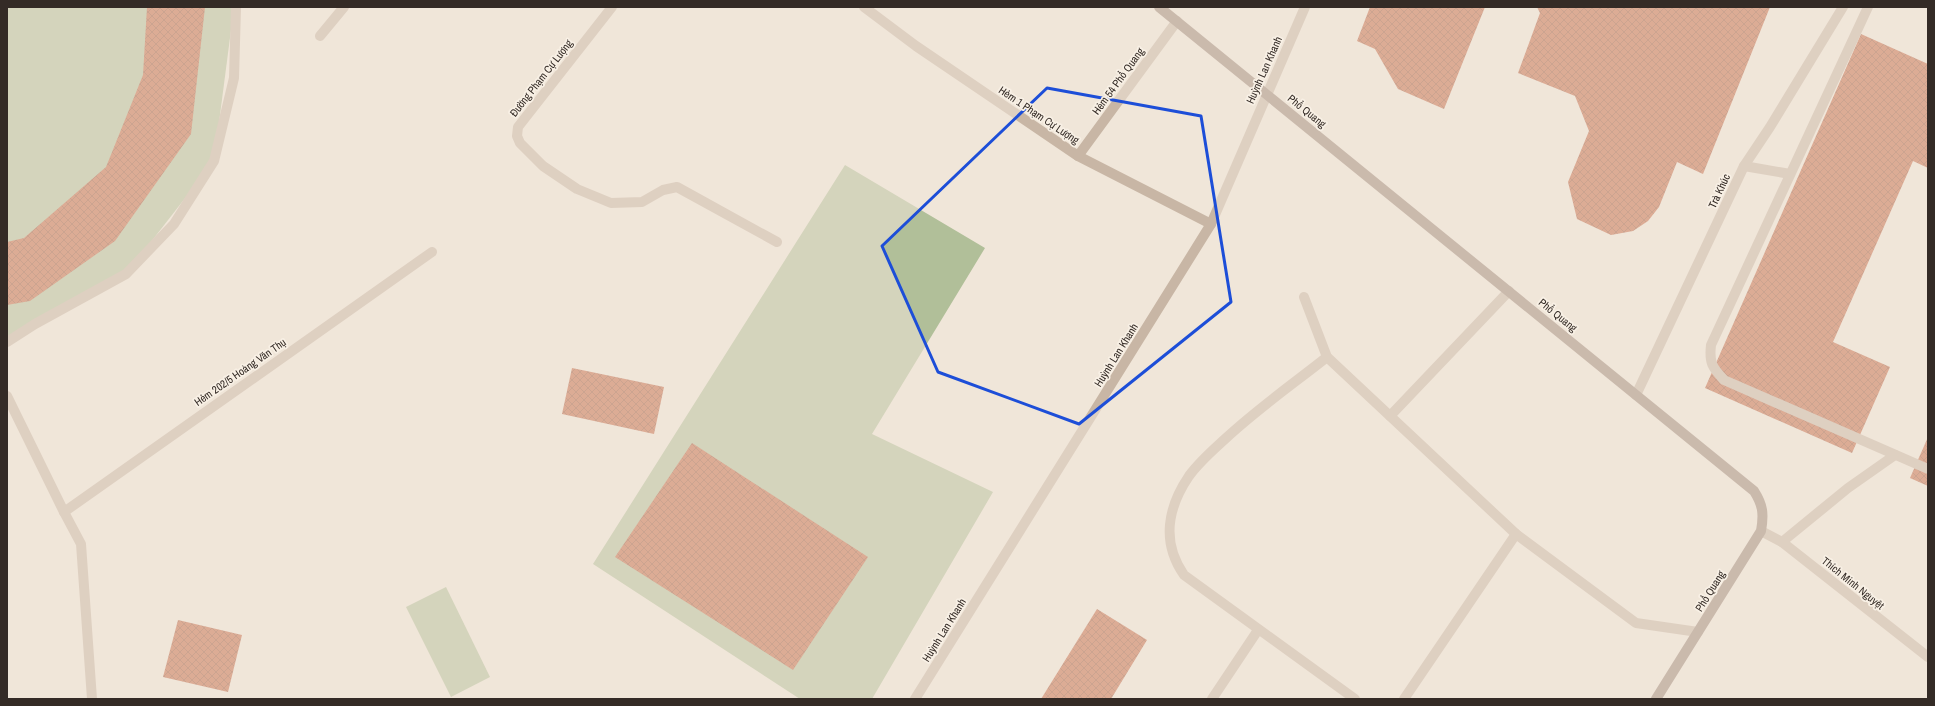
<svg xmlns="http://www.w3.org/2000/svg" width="1935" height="706" font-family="'Archivo Narrow',sans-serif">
<defs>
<pattern id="building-cross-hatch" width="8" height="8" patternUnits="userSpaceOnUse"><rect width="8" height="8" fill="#c36644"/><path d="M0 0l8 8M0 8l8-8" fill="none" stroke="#9f5439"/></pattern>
</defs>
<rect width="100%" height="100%" fill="#f0e6d9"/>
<g fill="#b1bf99">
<path d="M7,7h227l-20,154 -88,113 -119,69z"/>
<path d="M845,165l140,83 -113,186 121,58 -121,207h-72l-207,-135z"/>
<path d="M446,587l44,90 -39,20 -45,-90z"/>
</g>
<g fill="url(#building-cross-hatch)">
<path d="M147,7h58l-14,127 -76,107 -85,60 -23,4v-63l17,-4 82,-71 37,-92z"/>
<path d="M1370,7h115l-41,102 -46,-20 -23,-40 -18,-8z"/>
<path d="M1537,7h233l-67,167 -26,-12 -18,45 -11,14 -15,10 -22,4 -34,-16 -9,-37 21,-51 -14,-35 -57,-23 22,-60z"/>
<path d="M1861,34l67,30v104l-15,-7 -80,181 57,25 -38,86 -147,-65z"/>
<path d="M572,368l92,19 -10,47 -92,-20z"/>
<path d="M1928,437v49l-18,-8z"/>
<path d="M692,443l176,114 -75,113 -178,-113z"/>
<path d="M1097,609l50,31 -36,59h-70z"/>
<path d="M178,620l64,15 -14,57 -65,-15z"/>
</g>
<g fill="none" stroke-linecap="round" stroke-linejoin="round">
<g stroke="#c8b6a5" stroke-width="10">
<path d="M864,7l52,39 162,110 133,68"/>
<path d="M1868,7l-157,338c-2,18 1,22 13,35l204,89"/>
<path d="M1078,156l99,-135"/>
<path d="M1744,166l46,8"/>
<path d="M1304,297l23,60 189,177 120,89 62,9"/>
<path d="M7,342l28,-18 91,-50 48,-50 40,-63 20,-83 2,-71"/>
<path d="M1327,357c-34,27 -70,52 -102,82 -12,11 -26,23 -36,37 -21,31 -28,66 -5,99l171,124"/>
<path d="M7,396l57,116 17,32 11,155"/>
<path d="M1390,416l119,-125"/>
<path d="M64,512l368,-260"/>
<path d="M1782,542l66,-54 47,-33"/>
<path d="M1212,699l46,-69"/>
<path d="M1404,699l112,-165"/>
</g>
<g stroke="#c8b6a5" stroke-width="10">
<path d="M612,7l-94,120 -1,9 3,7 23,23 34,23 34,14 31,-1 21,-12 14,-3 100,55"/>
<path d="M320,36l24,-29"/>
<path d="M1636,395l108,-229 26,-39 73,-120"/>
<path d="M1761,531l21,11 146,115"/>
<path d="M915,699l296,-475 94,-217"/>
</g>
<path stroke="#9b8577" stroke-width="10" d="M1159,7l595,484c9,14 10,23 7,40l-105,168"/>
</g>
<path d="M0 0H1935V706H0ZM1047,88l154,28 30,186 -152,122 -141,-52 -56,-126z" fill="#f0e6d9" fill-opacity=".55" fill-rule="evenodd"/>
<path fill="none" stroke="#1d4ed8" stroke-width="3" stroke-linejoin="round" d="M1047,88l154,28 30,186 -152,122 -141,-52 -56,-126z"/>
<g text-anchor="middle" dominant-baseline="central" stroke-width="3.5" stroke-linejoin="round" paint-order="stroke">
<g font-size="11" fill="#342b26" stroke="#f8f0e5">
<text transform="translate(1264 70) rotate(-66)">Huỳnh Lan Khanh</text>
<text transform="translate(541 78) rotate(-52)">Đường Phạm Cự Lượng</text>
<text transform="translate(1118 81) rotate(-54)">Hẻm 54 Phổ Quang</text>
<text transform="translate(1307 111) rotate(39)">Phổ Quang</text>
<text transform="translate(1039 115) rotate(34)">Hẻm 1 Phạm Cự Lượng</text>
<text transform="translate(1719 191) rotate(-65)">Trà Khúc</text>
<text transform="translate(1558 315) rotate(39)">Phổ Quang</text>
<text transform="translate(1116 355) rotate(-58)">Huỳnh Lan Khanh</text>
<text transform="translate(240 372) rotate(-35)">Hẻm 202/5 Hoàng Văn Thụ</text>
<text transform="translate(1853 583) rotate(39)">Thích Minh Nguyệt</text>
<text transform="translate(1710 591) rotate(-58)">Phổ Quang</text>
<text transform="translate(944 630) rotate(-58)">Huỳnh Lan Khanh</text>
</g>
</g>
<rect width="1935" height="706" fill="none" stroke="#342b26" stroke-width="16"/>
</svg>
